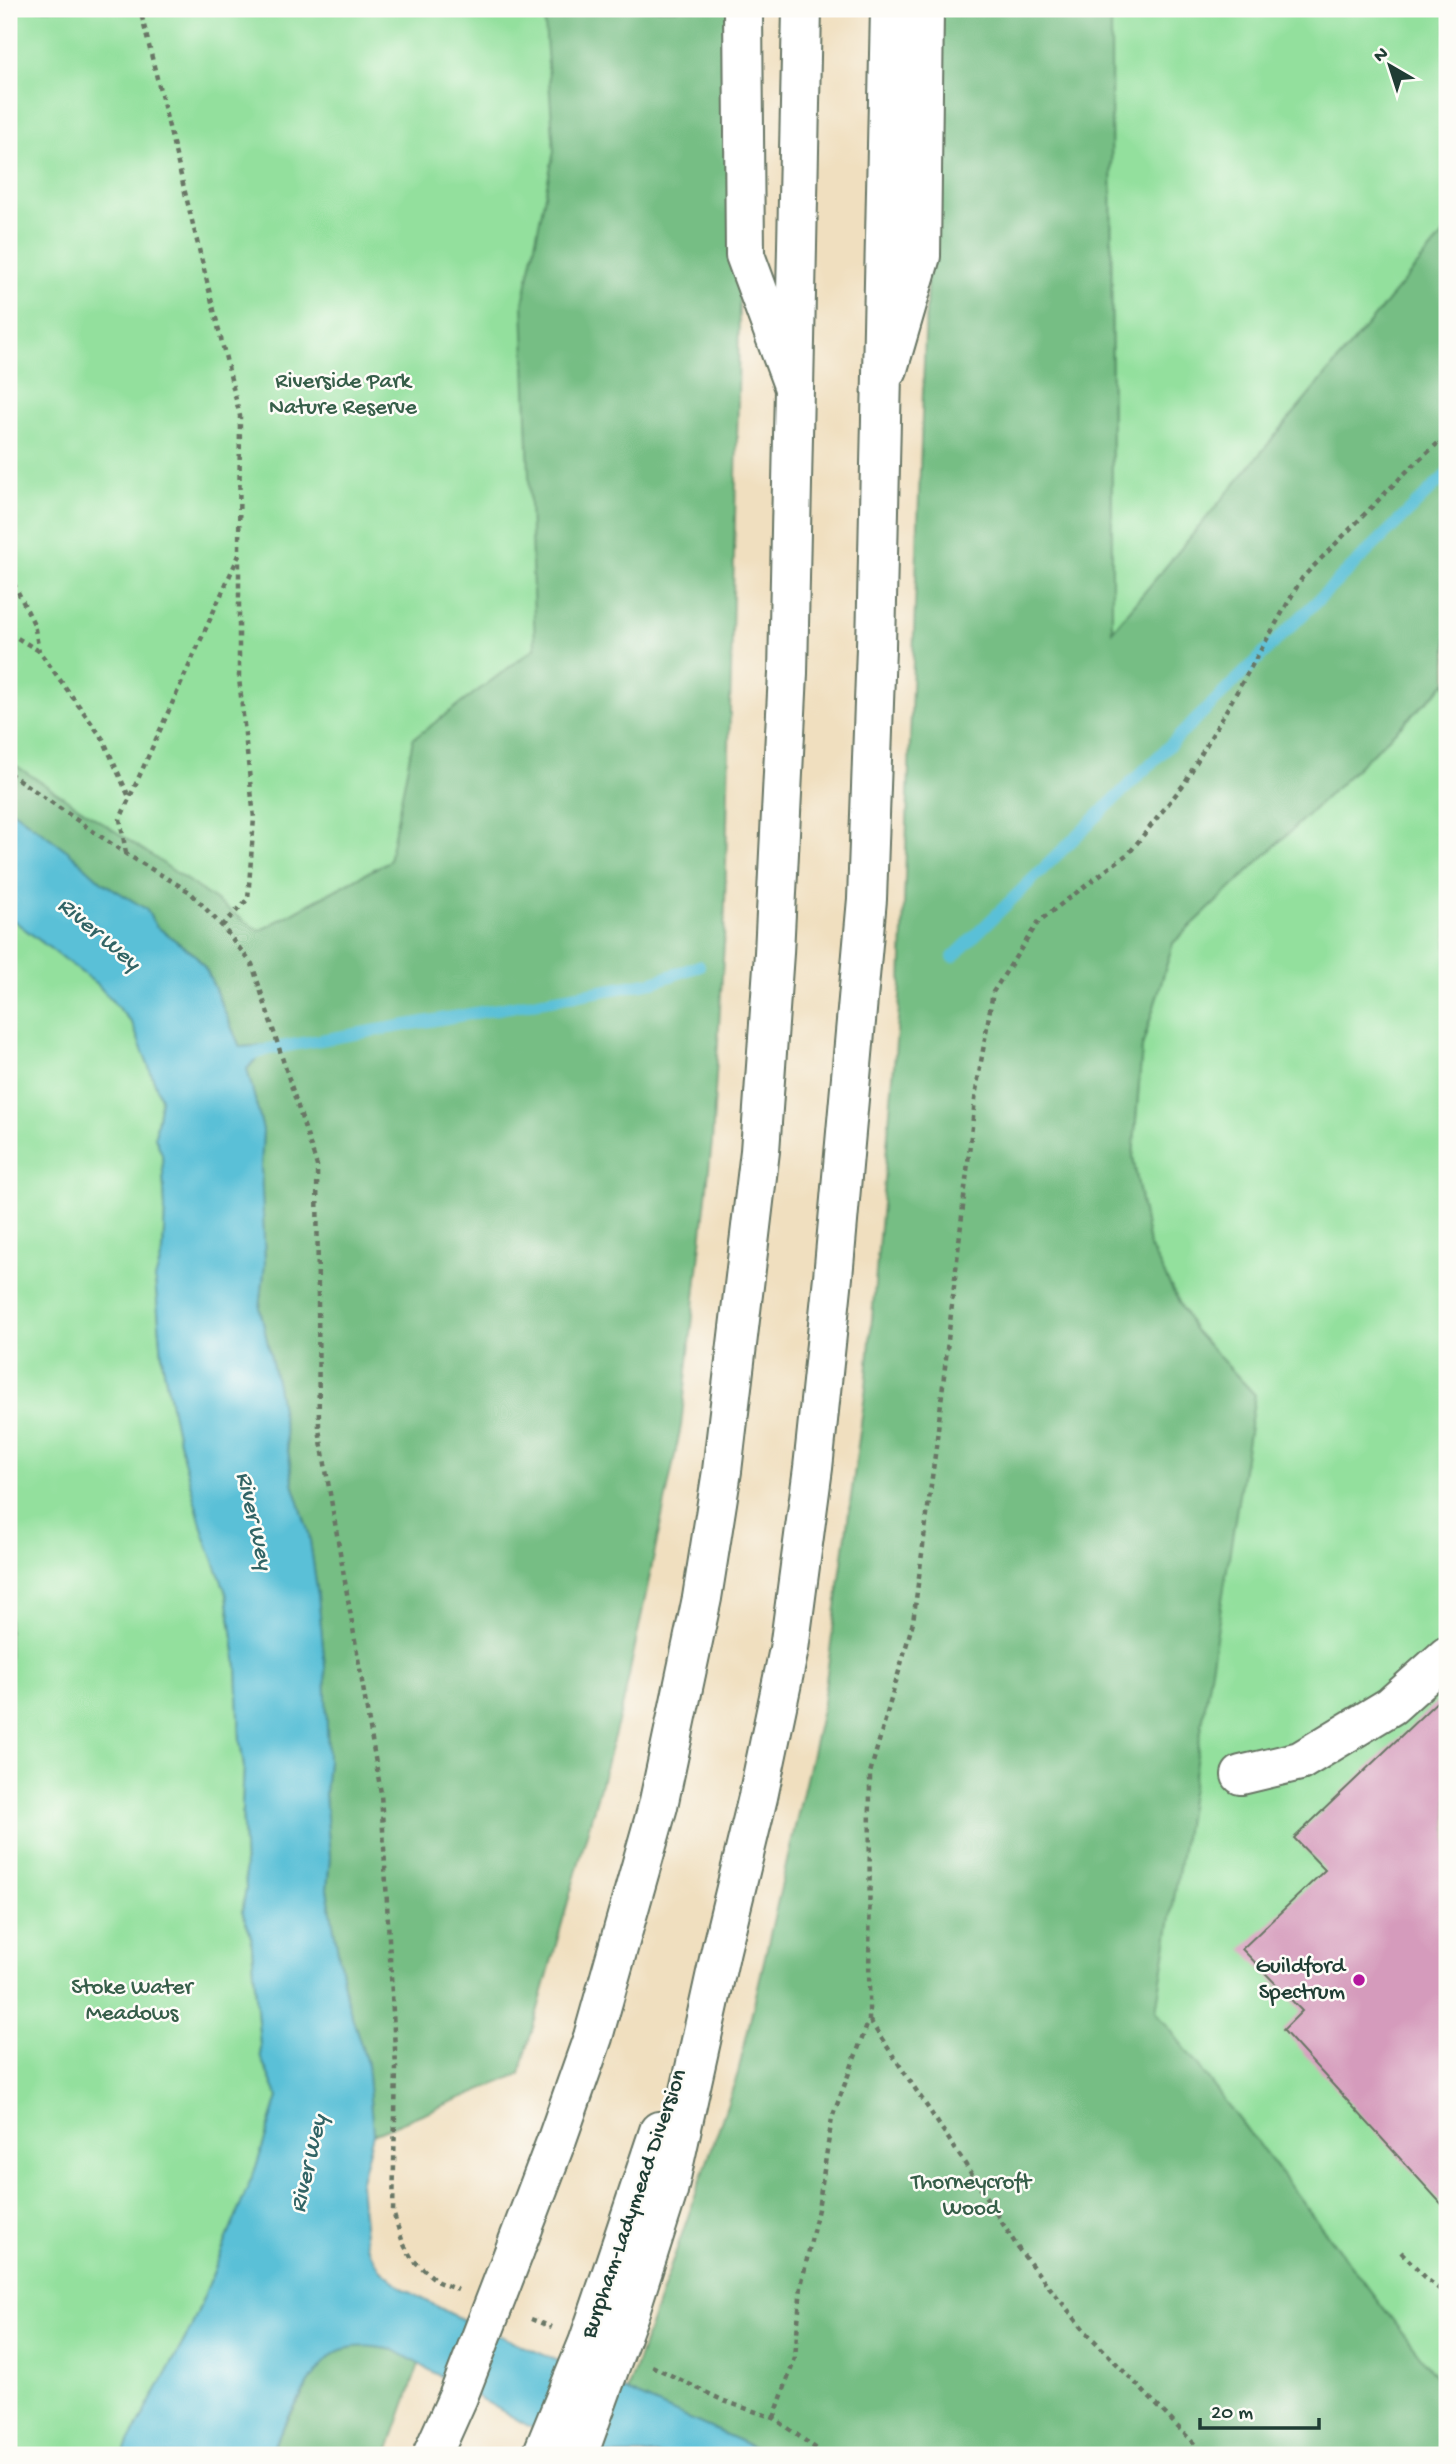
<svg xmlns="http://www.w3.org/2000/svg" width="1456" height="2464" font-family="'Gochi Hand',sans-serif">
<rect width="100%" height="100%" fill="#fdfcf7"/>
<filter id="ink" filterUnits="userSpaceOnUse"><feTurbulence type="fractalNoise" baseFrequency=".0143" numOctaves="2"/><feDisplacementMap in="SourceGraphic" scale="14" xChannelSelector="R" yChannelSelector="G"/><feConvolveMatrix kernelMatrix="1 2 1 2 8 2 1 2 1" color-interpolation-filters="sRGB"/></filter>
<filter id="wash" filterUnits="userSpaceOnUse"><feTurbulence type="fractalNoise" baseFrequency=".00686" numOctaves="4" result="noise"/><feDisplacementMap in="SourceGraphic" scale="28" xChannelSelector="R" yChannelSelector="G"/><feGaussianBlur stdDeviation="1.57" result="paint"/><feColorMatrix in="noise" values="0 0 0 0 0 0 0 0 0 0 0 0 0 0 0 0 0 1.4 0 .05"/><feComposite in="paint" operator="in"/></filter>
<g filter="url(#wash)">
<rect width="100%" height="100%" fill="#f0dfbf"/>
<g fill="#93e09d" stroke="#598e68" stroke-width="2">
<path d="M9,9h665l-2,932 -411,226 -252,-359z"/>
<path d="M1111,9h336v221l-335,402z"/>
<path d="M1447,682v1709l-212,-277 -463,341 -145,-63 11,-28 33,14 321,-1235 263,252 -62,-66 -44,-84 -16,-88 9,-110 31,-104z"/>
<path d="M9,917l89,68 34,38 29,76 -6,38 7,16 3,56 -2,43 -8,28 8,85 12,61 29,109 23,60 10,71 3,75 4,26 -2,39 4,83 -4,23 9,22 10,124 17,39 -20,65 -67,166 -69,127h-113z"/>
</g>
<g fill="#76be84" stroke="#4a7e5c" stroke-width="2">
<path d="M544,9h198l-4,392 -14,541 -12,200 -31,284 -58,278 -103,370 -147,60 -6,-70 -21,-67 -19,-108 3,-32 -5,-64 3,-33 -3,-94 -7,-70 -9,-62 -15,-47 -17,-102 -17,-76 5,-46 -4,-96 2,-37 -16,-61 22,-24 -29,2 -33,-76 -11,-15 -40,-30 -10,-17 -44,-27 -33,-30 -60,-44v-47l139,92 111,78 130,-70 24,-122 122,-91 -12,-345 31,-152z"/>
<path d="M937,9h174l1,622 335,-401v452l-274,261 -31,104 -9,110 16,88 44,84 62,66 -99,616 291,380v64h-675l-145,-63 111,-319 84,-363 44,-323 35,-402z"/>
<path d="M365,2345l29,5 25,14 -32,91h-119l49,-86 21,-19z"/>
</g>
<path fill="#5ac0d7" stroke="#3c7e86" stroke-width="2" d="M9,808l60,44 33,30 44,27 10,17 40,30 11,15 33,76 29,-2 2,8 -13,3 -11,13 16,61 -2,37 4,96 -5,46 17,76 17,102 15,47 9,62 7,70 3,94 -3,33 5,64 -3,32 19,108 21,67 6,70 -13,50 6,61 15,25 23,19 51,27 317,139h-192l-186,-105c-18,-3 -35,-6 -53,0 -24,8 -59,81 -73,105h-146l69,-127 67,-166 20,-65 -17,-39 -10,-124 -9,-22 4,-23 -4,-83 2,-39 -4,-26 -3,-75 -10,-71 -23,-60 -29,-109 -12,-61 -8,-86 8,-27 2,-43 -3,-55 -7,-17 6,-38 -29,-76 -34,-38 -89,-68z"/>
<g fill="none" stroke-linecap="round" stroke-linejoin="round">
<g stroke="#5ac0d7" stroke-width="12">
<path d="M953,957l494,-483"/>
<path d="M254,1054l15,-5 384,-67 46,-16"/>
</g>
</g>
<g id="blocks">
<path fill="#d59bbc" d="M1447,1692v518l-164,-180 19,-19 -60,-62 83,-79 -31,-32z"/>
</g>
</g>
<g filter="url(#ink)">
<use href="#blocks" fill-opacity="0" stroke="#687665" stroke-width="2"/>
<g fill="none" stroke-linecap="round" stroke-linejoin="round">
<defs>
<g id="minor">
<path d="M743,9l2,246 49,133"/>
<path d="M888,369l33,-113 3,-247"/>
<path d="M1241,1775l59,-14 91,-55 56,-50"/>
</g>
<g id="highway">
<path d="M514,2252l43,-113 36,-102 65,-231 44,-208 20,-127 38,-320 14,-198 14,-280 14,-664"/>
<path d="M605,2293l54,-162"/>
<path d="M630,2311l38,-120 53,-241 37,-153 31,-148 24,-181 20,-191 34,-378 9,-252 14,-638"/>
</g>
</defs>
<use href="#minor" stroke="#687665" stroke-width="42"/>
<use href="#highway" stroke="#687665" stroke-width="42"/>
<g stroke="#687665" stroke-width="4.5" stroke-dasharray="5 5" stroke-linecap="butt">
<path d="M9,574l25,50 5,27"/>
<path d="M9,633l30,18 64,88 26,58"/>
<path d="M9,773l117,81 64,38 32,34 30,38 65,202 2,263 62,364 15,274 -3,145 10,31 9,16 26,23 20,8"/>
<path d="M126,853l-6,-34 119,-264 1,-139 -100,-407"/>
<path d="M222,926l26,-27 6,-81 -15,-140v-121"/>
<path d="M870,2021l92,138 58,92 65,80 120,124"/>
<path d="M1401,2252l27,28 19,15"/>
<path d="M531,2319l21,8"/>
<path d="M652,2366l72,35 50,17 51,37"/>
<path d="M774,2418l21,-60 6,-72 17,-77 14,-91 37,-98 1,-247 43,-151 23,-175 40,-356 17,-99 46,-71 91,-69 54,-68 118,-206 104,-106 41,-37"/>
</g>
<use href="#minor" stroke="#fff" stroke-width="38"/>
<use href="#highway" stroke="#fff" stroke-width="38"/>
<defs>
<g id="highway-bridge">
<path d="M432,2455l26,-58 56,-145"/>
<path d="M542,2455l46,-112 17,-50"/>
<path d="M578,2455l52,-144"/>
</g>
</defs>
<use href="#highway-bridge" stroke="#687665" stroke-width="42" stroke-linecap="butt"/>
<use href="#highway-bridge" stroke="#fff" stroke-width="38"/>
</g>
</g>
<circle fill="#b5179e" stroke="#fdfcf7" stroke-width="2.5" cx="1359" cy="1980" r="7"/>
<g text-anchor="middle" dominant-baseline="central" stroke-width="5" stroke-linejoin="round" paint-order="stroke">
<g font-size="23" fill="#365e49" stroke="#fdfcf7">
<text x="343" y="382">Riverside Park<tspan x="343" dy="26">Nature Reserve</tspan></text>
<text x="132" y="1988">Stoke Water<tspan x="132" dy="26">Meadows</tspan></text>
<text x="971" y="2183">Thorneycroft<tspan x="971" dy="26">Wood</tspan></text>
</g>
<g font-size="23" fill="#1f3d34" stroke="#fdfcf7" text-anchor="end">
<text x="1345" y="1967">Guildford<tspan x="1345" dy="26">Spectrum</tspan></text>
</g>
<g font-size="23" fill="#1f3d34" stroke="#fdfcf7">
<text transform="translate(635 2204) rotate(-71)">Burpham-Ladymead Diversion</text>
</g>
<g font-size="24" font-style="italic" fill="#316465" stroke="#fdfcf7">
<text transform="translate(98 935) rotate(40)">River Wey</text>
<text transform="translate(253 1521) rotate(77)">River Wey</text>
<text transform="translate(310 2164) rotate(-77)">River Wey</text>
</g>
</g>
<rect width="1456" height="2464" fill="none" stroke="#fdfcf7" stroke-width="35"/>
<g transform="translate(1390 66) rotate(321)" stroke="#fdfcf7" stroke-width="5" paint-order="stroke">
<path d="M0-5L12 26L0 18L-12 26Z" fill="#1f3d34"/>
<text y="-10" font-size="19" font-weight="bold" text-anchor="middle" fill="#1f3d34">N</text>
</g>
<path d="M1200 2418v10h119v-10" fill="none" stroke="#1f3d34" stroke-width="3.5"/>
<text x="1211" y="2418" font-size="21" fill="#1f3d34" stroke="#fdfcf7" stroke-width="5" paint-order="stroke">20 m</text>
</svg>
